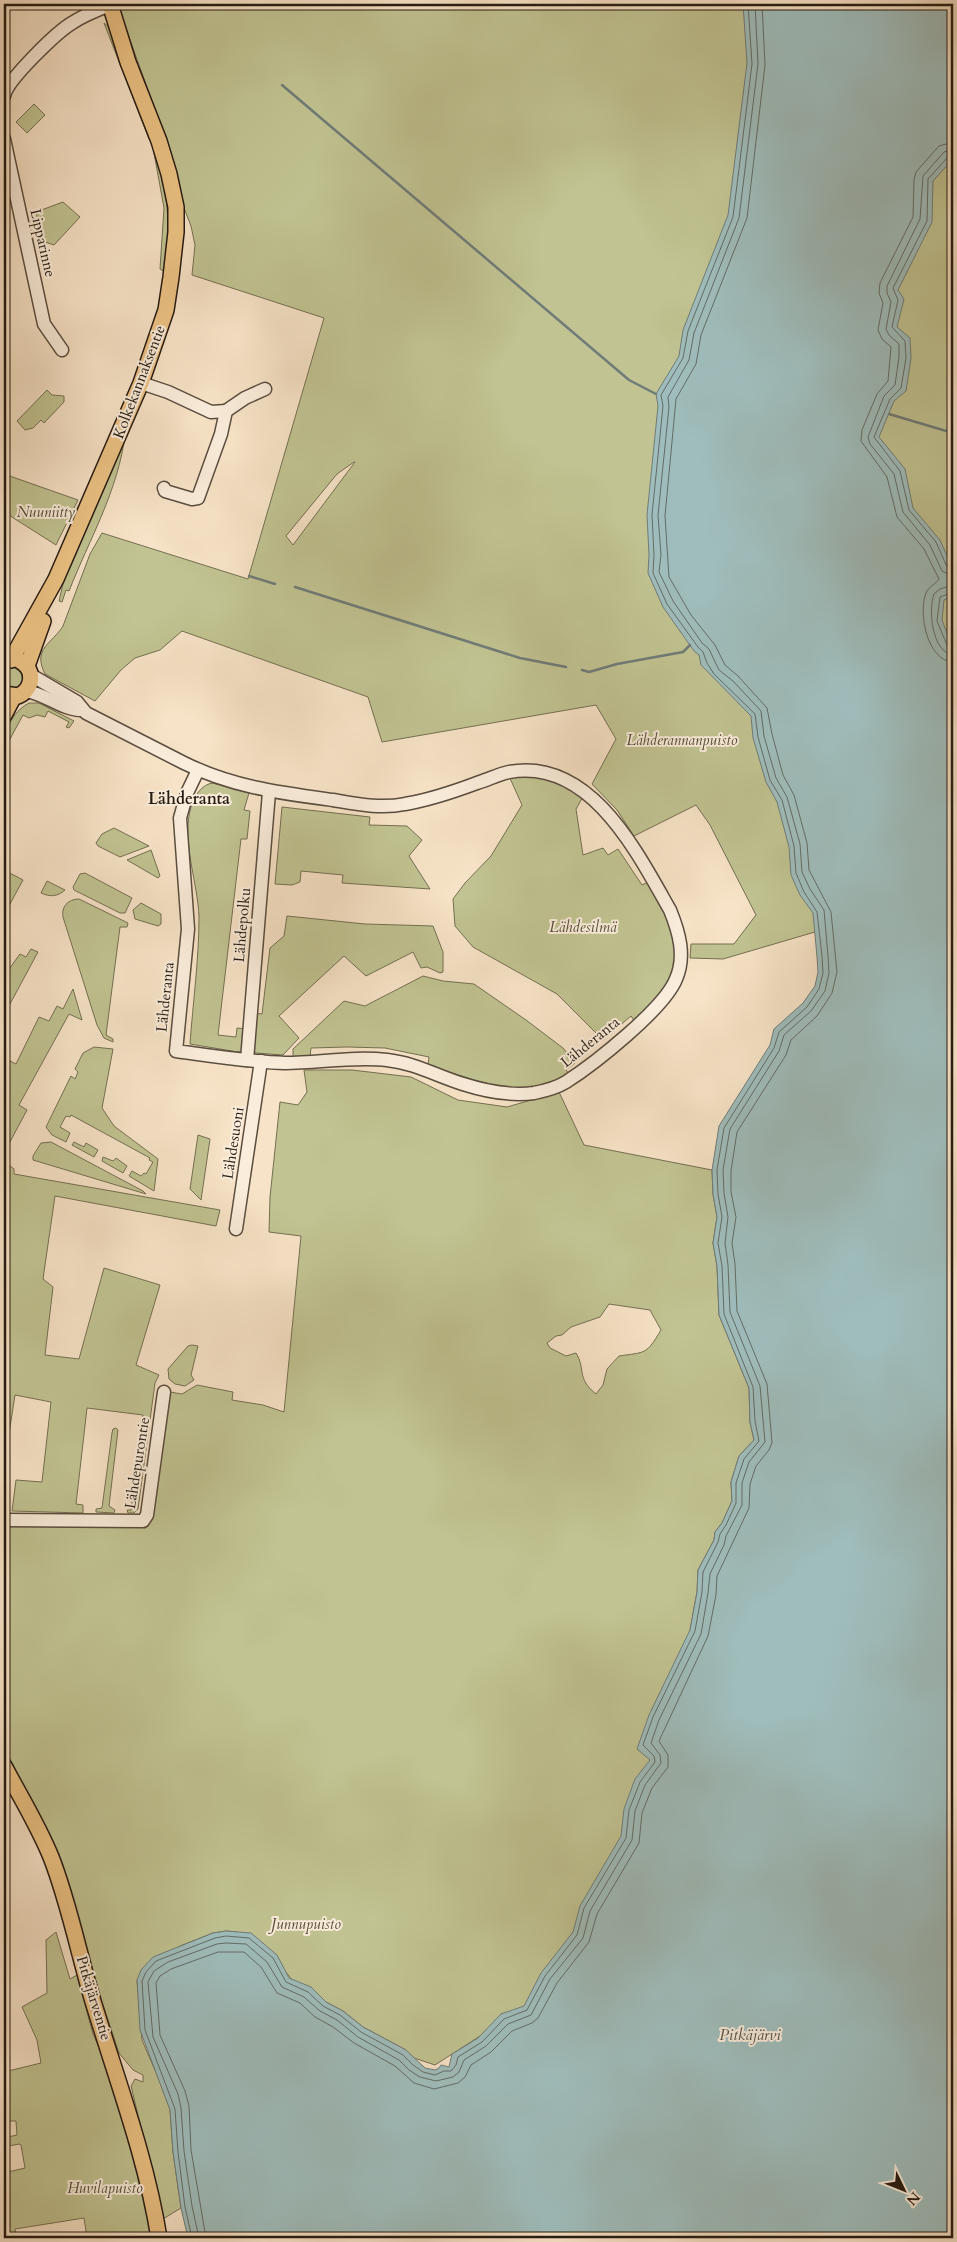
<svg xmlns="http://www.w3.org/2000/svg" width="957" height="2242" font-family="Cardo,serif">
<rect width="100%" height="100%" fill="#f7e3c7"/>
<filter id="stains"><feTurbulence type="fractalNoise" baseFrequency=".004" numOctaves="4"/><feColorMatrix values="0 0 0 0 .2 0 0 0 0 .09 0 0 0 0 .02 0 0 0 .5 -.17"/></filter>
<radialGradient id="worn" r=".72"><stop offset=".6" stop-color="#630" stop-opacity="0"/><stop offset="1" stop-color="#630" stop-opacity=".3"/></radialGradient>
<g fill="#c1c392" stroke="#746f52" fill-rule="evenodd">
<path d="M117,4h637l-19,643 92,265 -12,20 -92,27 -33,-1 1,-14h43l22,-29 -46,-90 -14,-20 -62,31 -17,-26 -25,-26 24,-45 -20,-34 -214,37 -14,-45 -186,-66 -22,19 -25,8 -14,12 -26,31 -50,-27c-13,-26 7,-30 18,-48l27,-72 12,-21 146,46 76,-261 -132,-43 3,-30 -4,-19 -7,-18 -15,-60zM354,462h1l-62,83 -7,-9 51,-62z"/>
<path d="M953,19v748l-77,-246 -6,-254z"/>
<path d="M104,23l6,5 41,108 -2,3z"/>
<path d="M34,104l11,11 -18,18 -11,-11z"/>
<path d="M154,153l3,2c11,43 14,72 8,117l-5,-3 4,-61z"/>
<path d="M63,202l17,15 -26,28 -12,-4 -6,-29z"/>
<path d="M47,390l5,5 12,1v6l-20,21 -3,-3 -8,8 -8,2 -8,-9z"/>
<path d="M125,434c-6,55 -36,106 -56,157l-3,-1 -4,12 -3,-1 8,-34z"/>
<path d="M4,474l74,26 -22,45 -52,-33z"/>
<circle cx="14" cy="678" r="11"/>
<path d="M29,703h10l35,18 -5,7 -3,-1 3,-5 -21,-11 -3,6 -8,-2 -8,3 -6,-3 -19,35c0,-19 7,-37 25,-47z"/>
<path d="M530,775l25,4 29,16 -8,14 7,46 20,-7 5,7 10,-6 24,36 6,-3 24,41 3,13 -1,42 -39,44 -4,-6 -28,24 -46,-46 -84,-47 -18,-21 -2,-27 12,-16 26,-27 31,-51 -13,-29z"/>
<path d="M213,783l36,10 -5,17 6,1 -3,28h-6l-23,196 18,2 1,-9 11,1 -6,22 -4,1 -48,-8c3,-42 9,-85 9,-127 -1,-34 -18,-76 -8,-110 3,-11 11,-23 22,-24z"/>
<path d="M282,807l88,10 -1,8 38,1 15,14 -13,16 21,33 -88,-6 1,-8 -42,-4 -1,11 -8,3 -17,-1z"/>
<path d="M114,828l35,18 -29,11 -22,-11 -2,-3 6,-9z"/>
<path d="M151,850l9,26 -2,2 -31,-18z"/>
<path d="M4,870l19,10 -19,35z"/>
<path d="M85,873l47,25 -7,15h-5l-46,-23 -1,-3 7,-13z"/>
<path d="M47,881l18,9c-8,7 -15,7 -24,3z"/>
<path d="M79,899l49,24 -1,4h-7l-14,108 7,4v3l-9,-4 -7,-13 -34,-108c-2,-10 5,-18 16,-18z"/>
<path d="M141,903l20,11v10l-3,2 -23,-7 -2,-9z"/>
<path d="M287,916l78,8 68,2 10,26v20l-3,1 -13,-6 -6,1 -8,-16 -47,24 -22,-20 -65,60 20,22 -16,17 -27,-2 -3,-2 1,-38 8,1 8,-66 14,-12z"/>
<path d="M31,949l7,3 -34,63v-39l16,-22 6,3z"/>
<path d="M423,976l20,5 31,3 52,36 37,28 12,15 -9,7 4,5c-13,6 -27,12 -41,14 -24,3 -77,-16 -101,-24l1,-8 -44,-9 -38,-1 -36,1 -1,9h-17v-8l51,-48 21,5z"/>
<path d="M73,989l9,31 -13,-6 -50,91 8,5 -23,43v-95l12,6 23,-47 10,4 8,-15 6,3z"/>
<path d="M94,1047l19,2 -11,59 12,18 44,33 -4,32 -25,-15 3,-5 9,5 3,-3 2,1 7,-12 -4,-2 1,-2 -79,-43 -1,2 -4,-1 -6,11 10,6 -4,9 -14,-7 -6,-8 25,-51 4,3 3,-7 -3,-3 8,-16z"/>
<path d="M304,1070h48l59,7 47,23 49,7 52,-15 25,53 128,25 1,24 4,23 -4,26 4,23 2,49 30,73 1,34 4,18 -15,16 -8,26 1,19 -10,22 -7,9 -1,8 -16,30 -1,22 -7,38 -78,321 -177,114 -21,-7 -8,-8 -43,-23 -20,-16 -17,-9 -15,-15 -18,-6 -8,-10 -48,-39 -11,-1 -13,2 -33,13 -43,34 5,60 25,58 3,12 3,42 8,56 -18,11 -32,-133 4,-7 8,3v-7l-10,-5 -14,-17 -76,-229 -39,-77v-227l139,1 18,-102 9,-27 12,2 15,-9 36,7 -1,8 31,5 21,7 17,-176 -32,-4 1,-35 10,-95 18,3 9,-13zM609,1304l41,6 11,20c-15,25 -15,22 -42,26l-12,13 -4,16 -7,9c-20,-16 -10,-25 -20,-41l-10,3 -16,-8 -3,-5 9,-7 6,-1 9,-8 29,-10z"/>
<path d="M198,1135l12,4 -9,61 -11,-11z"/>
<path d="M51,1142l92,49 3,3 -113,-34v-4l8,-13z"/>
<path d="M74,1142l10,5 2,-4 12,7 -4,7 -22,-12z"/>
<path d="M103,1157l10,4 3,-3 11,8 -4,7 -21,-12z"/>
<path d="M4,1161l10,8v5l206,36 -4,16 -161,-30 -12,83 10,8 -8,68 34,4 25,-91 56,17 -24,80 23,10 -4,8 -17,126 -4,4h-6l-1,-3h4l12,-95 -56,-7 -11,96 7,1v8l-71,-2 4,-31 26,2 9,-80 -36,-7 -11,71z"/>
<path d="M192,1345l6,1 -7,29 3,5 -9,6 -10,-2 -6,-5 -1,-10 20,-23z"/>
<path d="M116,1428l2,2 -9,76 6,4 -1,3 -18,-1v-3l6,-1 10,-75 1,-4z"/>
<path d="M56,1932l14,47 7,-4 16,59 13,28 33,113 13,63h-65l-3,-20 -69,11 1,9h-12v-65l21,-5 -4,-23 -2,-1 -10,2 -1,-9 9,-2 -1,-14h-12v-49l37,-9 -4,-23 -15,-33 25,-14 -1,-53z"/>
</g>
<path fill="#9fbdbc" stroke="#6f7c78" d="M743,4h210v155l-20,22 -1,41 -34,68 6,9 -7,28 13,11 1,20 -5,33 -12,10 -15,36 26,32 8,39 27,32 13,29v27l-9,4 -2,20 11,29v1589h-765l-7,-30 -8,-56 -3,-42 -30,-80 -3,-50 4,-10 12,-13 60,-24 13,-2 25,2 26,22 12,23 22,9 15,15 17,9 20,16 43,23 19,18 10,2 4,-2 2,-3 8,2 3,-13 26,-16 23,-24 23,-8 17,-33 32,-41 7,-26 41,-70 3,-27 11,-30 15,-19 -13,-11 12,-34 41,-85 7,-38 1,-22 16,-30 1,-8 7,-9 10,-22 -1,-19 8,-26 15,-16 -4,-18 -1,-34 -30,-73 -2,-49 -4,-23 4,-26 -4,-23 -1,-24 7,-44 51,-81 4,-16 29,-26 12,-17 3,-14 -1,-15 -4,-44 -13,-18 -9,-20 -2,-28 -12,-45 -11,-20 -13,-44 -2,-22 -50,-51 -2,-10 -5,-4 -31,-44 -15,-34 1,-18 -2,-40 11,-109 -2,-12 23,-38 4,-26 45,-115 19,-152z"/>
<g fill="none" stroke-linecap="round" stroke-linejoin="round">
<g stroke="#626c67" stroke-width="1">
<path d="M953,142l-14,4 -23,26 -2,8 -1,37 -33,66 -1,10 4,10 -5,27 4,9 9,8 -3,34 -11,13 -15,36 -1,11 26,36 10,40 27,32 15,30c-3,5 -10,7 -13,14 -8,20 1,68 27,69"/>
<path d="M953,149l-9,3 -21,24 -3,43 -33,67v7l4,9 -5,27 3,6 10,9v13l-4,28 -11,11 -16,41 2,7 24,30 9,38 27,33 12,26 11,5"/>
<path d="M953,156l-5,1 -20,22 -1,42 -34,67 5,12 -6,27 13,14 1,17 -5,30 -11,11 -16,38 26,34 9,39 27,32 11,25 6,3"/>
<path d="M953,585l-13,4 -6,5c-6,16 -2,59 19,61"/>
<path d="M953,592l-13,5 -3,24 10,24 6,3"/>
<path d="M192,2238l-7,-31 -7,-55 -3,-43 -30,-79 -3,-49 4,-9 10,-11 59,-23 11,-2 23,2 24,20 13,24 22,10 15,14 17,9 21,17 42,23 10,10 10,7 12,3 9,-4h7l5,-6 2,-8 24,-15 22,-23 23,-9 18,-34 32,-41 7,-27 42,-70 3,-28 11,-28 15,-20 -1,-6 -11,-11 10,-28 42,-86 7,-39 1,-20 15,-30 2,-8 6,-9 10,-22v-20l8,-24 15,-18 -4,-20 -2,-34 -29,-73 -2,-48 -4,-23 4,-26 -4,-23 -1,-24 7,-42 50,-80 5,-16 28,-25 12,-18 4,-16 -1,-17 -5,-44 -13,-20 -8,-19 -2,-27 -12,-46 -12,-20 -12,-43 -3,-23 -41,-40 -7,-11 -4,-11 -5,-5 -31,-43 -14,-31 1,-18 -2,-40 11,-109 -2,-11 22,-37 5,-27 45,-114 19,-153 -4,-60"/>
<path d="M199,2238l-7,-32 -8,-55 -3,-43 -3,-14 -25,-57 -5,-55 6,-11 14,-9 49,-18 9,-1 20,1 21,18 15,25 22,10 16,14 17,9 21,17 41,23 10,10 11,7 16,4 17,-4 6,-5 5,-12 22,-14 22,-22 23,-9 19,-36 33,-41 7,-27 42,-71 3,-29 10,-26 16,-22 -1,-8 -9,-12 8,-23 42,-86 7,-41 2,-19 14,-29 2,-9 16,-31v-22l7,-21 16,-20 -5,-56 -30,-74 -2,-47 -3,-22 3,-26 -4,-24 -1,-23 7,-41 49,-78 5,-16 27,-24 14,-20 4,-18 -1,-17 -4,-46 -14,-21 -8,-17 -2,-28 -13,-47 -11,-19 -12,-42 -3,-25 -28,-30 -14,-11 -10,-21 -7,-6 -29,-42 -14,-29 2,-17 -3,-40 11,-108 -1,-10 21,-37 5,-27 45,-115 19,-154 -3,-60"/>
<path d="M206,2238l-15,-88 -2,-44 -4,-15 -25,-56 -4,-52 4,-7 11,-7 47,-17h26l17,15 16,26 23,10 15,14 18,10 21,16 41,23 19,17 20,6 24,-6 7,-6 6,-12 20,-13 21,-21 20,-8 6,-5 19,-35 32,-41 8,-28 42,-71 3,-30 10,-25 16,-21v-12l-9,-14 49,-105 8,-41 1,-19 32,-68 1,-24 6,-18 13,-16 3,-7 -5,-59 -30,-73 -2,-47 -3,-21 4,-26 -5,-25v-21l6,-39 49,-77 5,-15 26,-24 15,-23 5,-21 -6,-60 -22,-42 -2,-27 -13,-48 -11,-20 -11,-41 -5,-26 -29,-32 -13,-11 -10,-20 -24,-30 -22,-38 -4,-61 11,-117 20,-35 5,-29 46,-117 18,-153 -3,-61"/>
</g>
<g stroke="#6f7c78" stroke-width="2.5">
<path d="M282,85l347,295 27,14"/>
<path d="M889,414l64,19"/>
<path d="M249,576l26,8"/>
<path d="M295,587l225,71 46,9"/>
<path d="M582,670l7,2 28,-8 66,-12 7,-7"/>
</g>
<defs>
<g id="minor">
<path d="M4,96c3,-16 53,-64 68,-73 12,-8 25,-13 38,-18"/>
<path d="M4,139l40,185 18,26"/>
<path d="M141,383l27,9 43,20 15,-1"/>
<path d="M164,488l1,3 27,8 6,-1 23,-64 5,-23 19,-13 20,-9"/>
<path d="M31,675l46,27 9,11 98,50c48,24 97,30 149,37 24,4 48,9 72,4 24,-4 48,-12 72,-21 10,-3 22,-9 32,-11 81,-15 128,80 161,138 9,22 16,46 6,69 -12,30 -82,85 -110,103 -8,5 -22,9 -32,11 -23,3 -49,-2 -71,-9 -26,-8 -48,-21 -76,-24 -34,-4 -68,3 -102,3 -36,-1 -73,-7 -109,-12l12,-122 -8,-111 7,-25 11,-23"/>
<path d="M26,691c20,3 36,19 56,19"/>
<path d="M247,1060l22,-268"/>
<path d="M236,1229l25,-168"/>
<path d="M4,1520l139,1 4,-6 17,-123"/>
</g>
<g id="major">
<path d="M11,660l45,-81 85,-196 25,-73 5,-33 5,-45v-25l-7,-33 -10,-33 -31,-79 -18,-58"/>
<path d="M27,666l16,-45"/>
<path d="M4,694l14,2c16,-7 17,-27 2,-35"/>
<path d="M4,715l10,-19"/>
<path d="M4,1766c16,30 34,59 47,91 18,46 27,94 41,141 24,80 54,158 67,240"/>
</g>
</defs>
<use href="#minor" stroke="#5a4d3f" stroke-width="15"/>
<use href="#major" stroke="#261b12" stroke-width="18"/>
<use href="#minor" stroke="#faeddb" stroke-width="12"/>
<use href="#major" stroke="#ecc284" stroke-width="15"/>
</g>
<g text-anchor="middle" dominant-baseline="central" stroke-width="4" stroke-linejoin="round" paint-order="stroke">
<g font-size="15" fill="#261b12" stroke="#faeddb">
<text transform="translate(43 243) rotate(77)">Lipparinne</text>
<text transform="translate(139 382) rotate(-69)">Kolkekannaksentie</text>
<text transform="translate(242 925) rotate(-85)">Lähdepolku</text>
<text transform="translate(165 997) rotate(-84)">Lähderanta</text>
<text transform="translate(590 1042) rotate(-39)">Lähderanta</text>
<text transform="translate(233 1143) rotate(-81)">Lähdesuoni</text>
<text transform="translate(137 1463) rotate(-81)">Lähdepurontie</text>
<text transform="translate(94 1998) rotate(73)">Pitkäjärventie</text>
</g>
<g font-size="15" font-style="italic" fill="#544d38" stroke="#faeddb">
<text x="46" y="512">Nuuniitty</text>
<text x="682" y="740">Lähderannanpuisto</text>
<text x="583" y="927">Lähdesilmä</text>
<text x="306" y="1924">Junnupuisto</text>
<text x="105" y="2188">Huvilapuisto</text>
</g>
<g font-size="16" font-weight="bold" fill="#261b12" stroke="#faeddb">
<text x="189" y="799">Lähderanta</text>
</g>
<g font-size="16" font-style="italic" fill="#50544e" stroke="#faeddb">
<text x="750" y="2035">Pitkäjärvi</text>
</g>
</g>
<rect width="957" height="2242" fill="none" stroke="#f7e3c7" stroke-width="20"/>
<rect x="5" y="5" width="947" height="2232" fill="none" stroke="#261b12" stroke-width="2.5"/>
<rect x="10" y="10" width="937" height="2222" fill="none" stroke="#261b12"/>
<g transform="translate(904 2190) rotate(133)" stroke="#faeddb" stroke-width="4" paint-order="stroke">
<path d="M0-4L9 19L0 12L-9 19Z" fill="#261b12"/>
<text y="-8" font-size="14" font-weight="bold" text-anchor="middle" fill="#261b12">N</text>
</g>
<rect width="100%" height="100%" filter="url(#stains)"/>
<rect width="100%" height="100%" fill="url(#worn)"/>
</svg>
